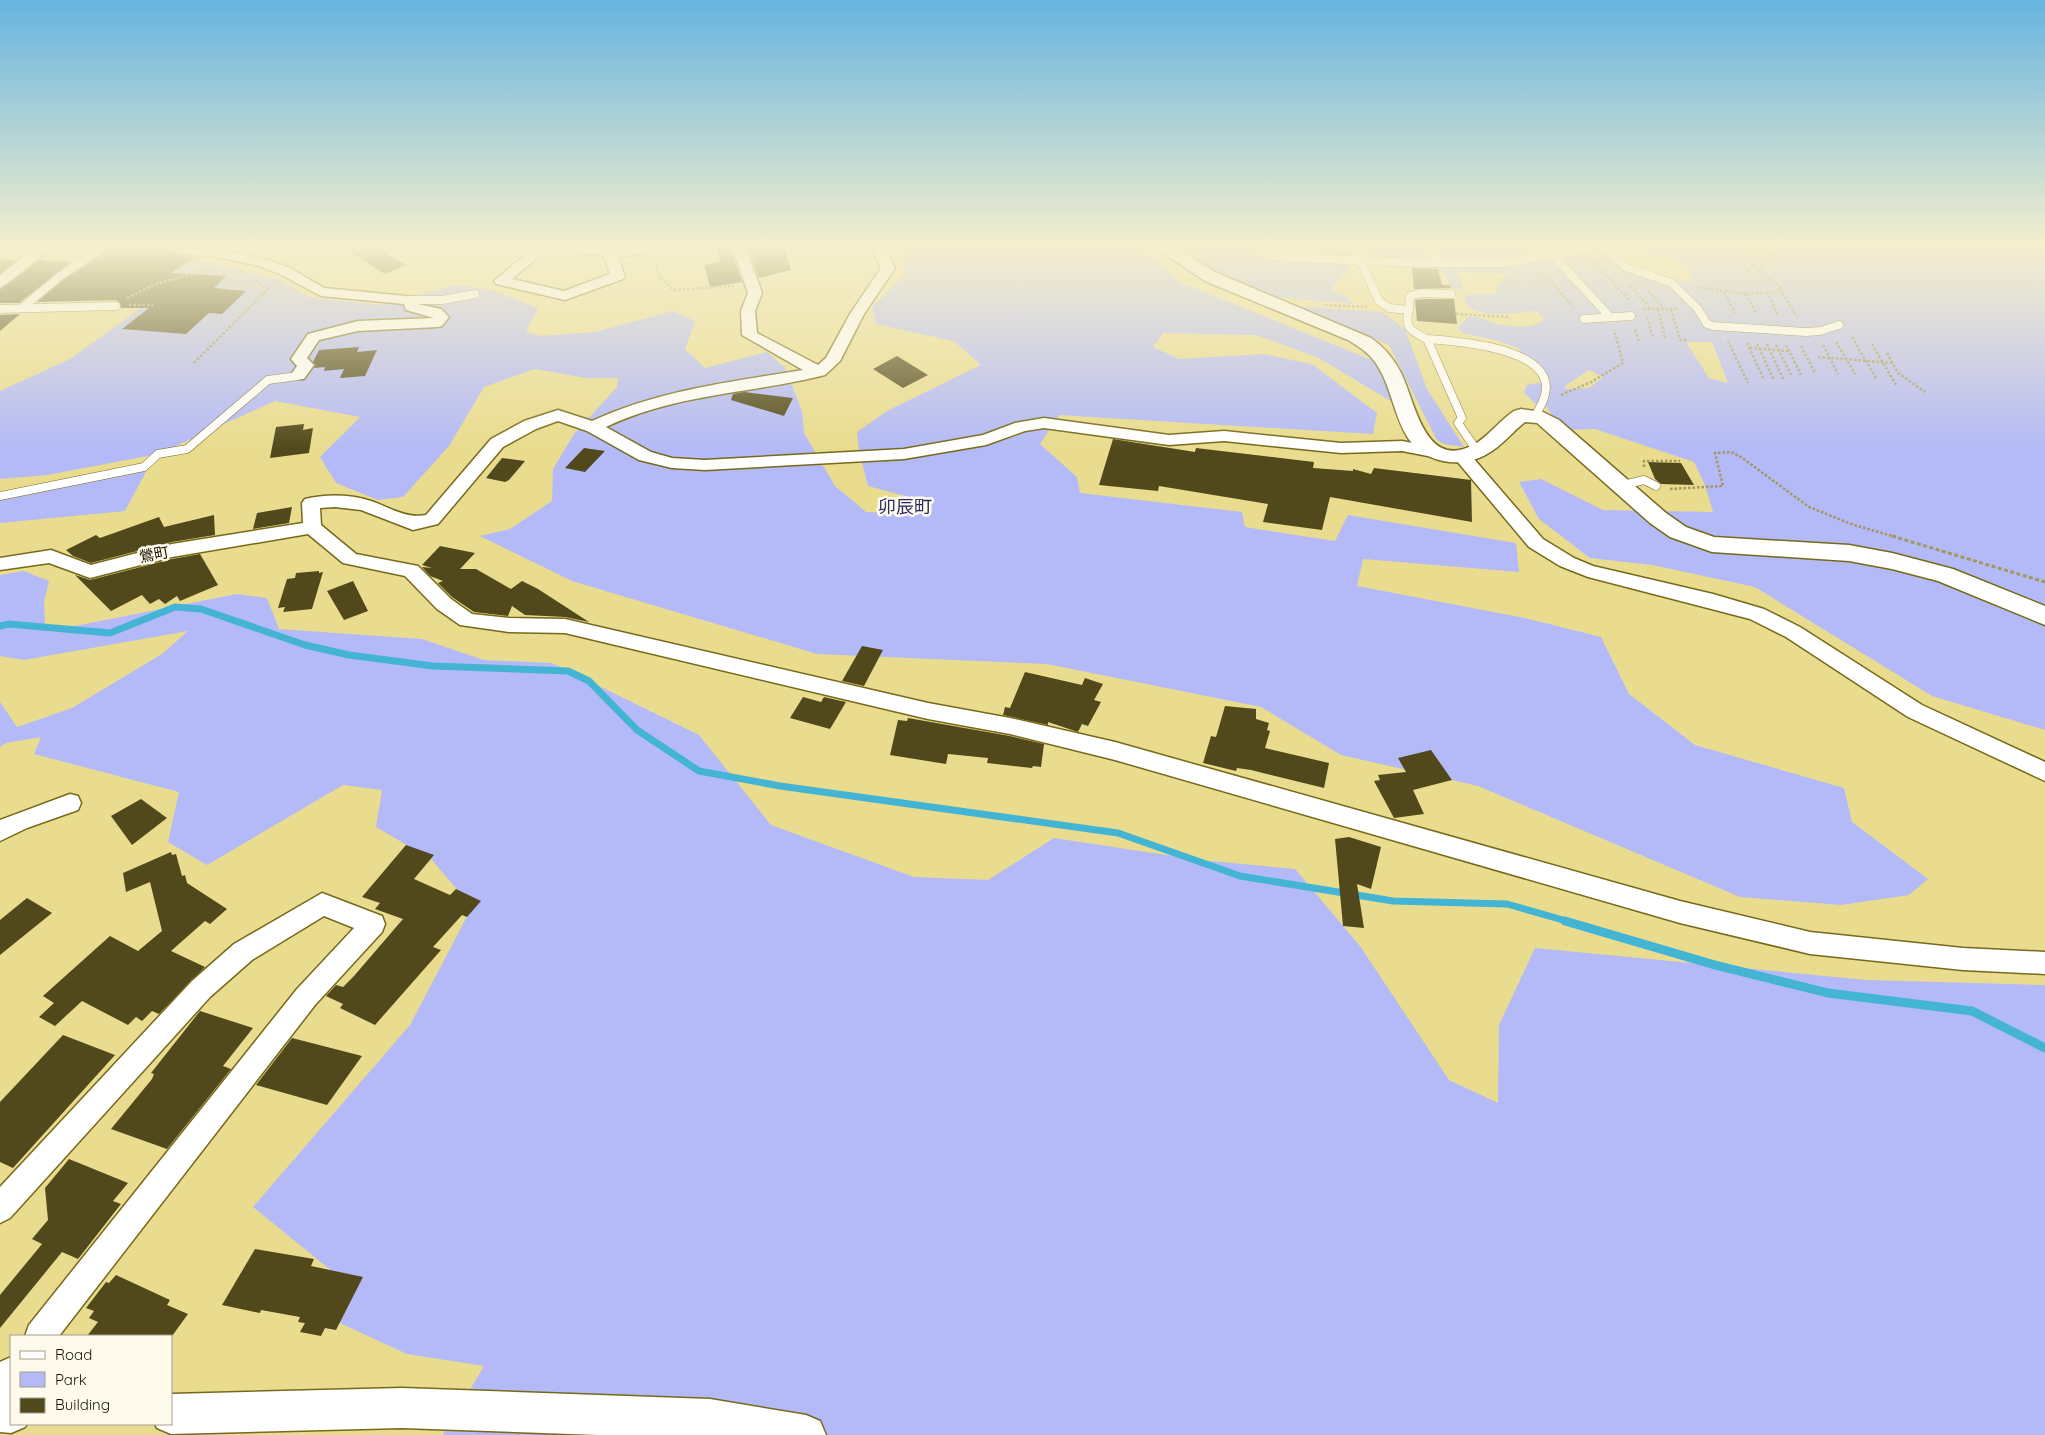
<svg xmlns="http://www.w3.org/2000/svg" width="2045" height="1435" font-family="Quicksand,'Noto Sans JP',sans-serif">
<rect width="100%" height="100%" fill="#e9dc8f"/>
<g fill="#b4baf7" fill-rule="evenodd">
<path d="M905,248h235l42,35 200,81 12,39 -75,-45 -63,-23 -93,-2 -10,14 26,12 85,-5 48,10 65,49 -4,21 -314,-19 -19,29 37,33 3,16 162,19 3,15 90,14 13,-26 168,28 3,29 -156,-13 -6,27 168,32 76,19 28,57 66,51 149,43 8,34 76,57 -19,16 -68,10 -101,-8 -262,-111 -137,-31 -80,-48 -214,-43 -230,-10 -245,-73 -92,-45 30,-7 42,-28 1,-32 21,-35 43,-47 1,-9h-32l-51,-9 -51,18 -35,59 -46,51 -25,3 -42,-17 -16,-26 40,-40 -85,-16 -117,53 -111,21 -47,4v-88l70,-32 82,-59 12,-30 31,-11 82,20 34,19 71,7 72,-20 38,5 46,18 -12,24 15,4 54,-4 78,-21 22,10 -10,28 20,19 62,-16 19,17 16,42 2,22 31,53 31,26 56,1 9,-10 -63,-17 -9,-36 -2,-18 30,-21 94,-46 -27,-24 -78,-17 -4,-16 32,-33 -1,-24z"/>
<path d="M1182,248h75l7,11h7l-2,-11h333l34,26 30,8 2,-2 26,1 -9,-14 -14,-8 -32,-5 -14,1 -15,-7h435v482l-113,-34 -177,-109 -103,-22 -62,-7 -51,-39 -20,-37 22,-3 62,31 110,2 -8,-27 -11,-23 -99,-33 -31,1 -18,-23 -10,-3 -12,-11 3,-8 24,-5 -15,-17 -15,-8 -2,-7 -23,-8 -34,-7 -4,-6 10,-10c13,-2 22,7 34,8 13,2 33,4 42,-6l-7,-8c-22,1 -50,8 -70,-5l-2,-7 2,-5h29l2,-9 9,-11 -51,-3 8,18h-11l-14,-24 -92,-2 4,5 -20,21 13,6 10,9 -78,-7 -59,-24zM1686,342h26l16,41 -19,-5zM1589,370l14,7 -14,11 -24,1v-3z"/>
<path d="M1297,306l85,6 23,17 22,60 37,58 -20,-3 -7,-4 -48,-95z"/>
<path d="M149,466l-24,45 -125,12v-25z"/>
<path d="M24,571l25,10 -5,21 1,23 30,1 162,-32 30,4 12,31 143,10 62,21 68,3 147,72 72,90 143,52 74,3 66,-42 145,22 96,9 65,77 89,134 49,23 1,-78 36,-77 332,32 178,5v450h-1602l41,-69 -77,-12 -76,-35 2,-47 -80,-65 157,-182 62,-118 -40,-47 -56,-33 6,-37 -39,-5 -136,80 -39,-23 11,-50 -145,-38 7,-17 -35,6 -6,4v-45l17,25 55,-19 90,-54 26,-23 -164,29 -24,-4v-81z"/>
</g>
<g fill="none" stroke-linecap="round" stroke-linejoin="round">
<path stroke="#43b4d3" stroke-width="7" d="M0,626l9,-2 101,9 65,-26 26,2 104,36 44,10 84,11 135,5 21,10 48,49 62,41 81,15 338,47 122,43 153,25 114,3 63,18"/>
<path stroke="#43b4d3" stroke-width="9" d="M1565,921l150,44 113,28 144,18 73,37"/>
</g>
<g fill="#51491b">
<path d="M107,248h61l14,8 12,2 -23,15 55,3 -12,12 32,3 -24,23 -13,-1 -23,21 -64,-5 27,-21h-28l-1,-5 -4,-3 -79,2 26,-22 41,-27z"/>
<path d="M344,248h35l27,17 -21,9z"/>
<path d="M717,248h13l12,34 -32,5 -6,-22 16,-3z"/>
<path d="M748,248h37l6,22 -32,8z"/>
<path d="M0,259l16,1 -16,13z"/>
<path d="M40,260l31,2 -52,41h-19v-13z"/>
<path d="M1412,268l26,1 4,16h8l1,3 -37,1z"/>
<path d="M1422,299h32l3,25 -40,-3 -2,-21z"/>
<path d="M20,314l-20,17v-16z"/>
<path d="M359,347l-2,5 20,-2 -12,26 -25,2 4,-9 -20,2 1,-4 -11,1 2,-3 -3,-3 6,-12z"/>
<path d="M897,356l31,19 -25,13 -30,-19z"/>
<path d="M744,392l49,6 -9,18 -53,-16 2,-6z"/>
<path d="M304,424l-1,6 10,-2 -4,25 -39,5 6,-31z"/>
<path d="M1113,439l82,13 1,-4 118,14 -1,6 40,3v-2l18,5 3,-6 97,12 1,42 -142,-25 -8,33 -59,-8 5,-18 -109,-18 -1,5 -59,-6z"/>
<path d="M584,448l21,3 -20,21 -20,-4z"/>
<path d="M502,458l23,3 -16,19 -4,2 -19,-4z"/>
<path d="M1648,462l33,1 13,22 -33,-1 -6,-5z"/>
<path d="M292,507l-3,16 -36,6 4,-16z"/>
<path d="M214,515l1,20 -43,7 -81,21 -18,-7 -7,-6 30,-15 4,3 59,-21 5,10z"/>
<path d="M440,546l35,7 -15,16h16l35,20 11,-8 16,8 51,33 -24,-5 -40,-2 -13,-9 -4,10 -34,-4 -22,-15 -14,-14 5,-2 -13,-5 -8,-9 10,1 -10,-3z"/>
<path d="M200,554l18,31 -38,16 -3,-5 -12,8 -6,-5 -9,5 -8,-9 -31,16 -36,-36 15,5 82,-21z"/>
<path d="M319,571v2l4,-1 -11,37 -29,3 2,-5 -7,1 9,-29 8,-1 1,-5z"/>
<path d="M353,581l15,30 -24,9 -17,-29z"/>
<path d="M862,646l21,4 -19,36 -22,-5z"/>
<path d="M1025,672l57,13 3,-7 18,6 -9,16 7,2 -13,24 -6,-2 -4,8 -30,-10v3l-45,-10 2,-8 5,1z"/>
<path d="M803,697l18,5 3,-5 22,5 -16,27 -40,-11z"/>
<path d="M1225,706l31,3v10l13,4 -2,7 3,1 -5,17 64,15 -5,25 -73,-18 -14,-2 -1,3 -33,-8 8,-27 5,1z"/>
<path d="M908,718l102,18 34,8 -3,23 -8,-1 -1,2 -45,-5 1,-5 -40,-4 -2,10 -56,-9 8,-35 9,1z"/>
<path d="M1431,750l21,30 -39,10 11,24 -30,4 -20,-37 6,-1 -2,-5 28,-3 -8,-14z"/>
<path d="M141,799l26,19 -35,27 -21,-29z"/>
<path d="M1349,837l32,10 -10,42 -14,-5 7,44 -21,-2 -8,-87z"/>
<path d="M406,845l28,10 -20,24 36,16 6,-6 25,12 -14,16 -5,-2 -29,32 8,3 -66,75 -35,-17 3,-4 -17,-8 10,-11 7,2 11,-11 49,-57 -28,-10 5,-6 -18,-6z"/>
<path d="M171,852l1,3 4,-1 6,22 3,-1 2,8 40,26 -17,15 -5,-3 -34,30 34,16 -46,47 -7,-3 -10,10 -6,-4 -8,8 -46,-24 -27,25 -16,-9 15,-14 -11,-7 67,-60 28,15 24,-20 -12,-49 -24,10 -3,-19z"/>
<path d="M27,898l25,15 -52,42v-35z"/>
<path d="M200,1011l53,17 -30,38 8,3 -64,80 -56,-20 41,-50 2,-5 -3,-1z"/>
<path d="M63,1035l52,20 -102,113 -13,-6v-60z"/>
<path d="M292,1038l70,18 -35,49 -71,-20z"/>
<path d="M69,1159l59,24 -15,18 8,3 -43,55 -16,-7 -62,76v-33l42,-51 -10,-5 16,-19 -3,-32z"/>
<path d="M255,1249l59,10 -3,7 52,11 -27,53 -11,-2 -4,8 -21,-4 5,-9 -7,-1 2,-5 -39,-7 -1,3 -38,-8z"/>
<path d="M116,1275l54,25 -3,5 21,9 -16,22h-85l11,-14 -9,-4 5,-7 -8,-3 20,-26 3,1z"/>
</g>
<g fill="none" stroke-linecap="round" stroke-linejoin="round">
<defs>
<g id="service">
<path d="M1264,248l11,9 145,6h85l84,-15"/>
<path d="M1355,248l24,53 10,7 20,2"/>
<path d="M1432,248l6,15"/>
<path d="M1606,248l19,19 47,16 26,26 9,15 6,2 93,6 14,-1 19,-6"/>
<path d="M1553,255l57,62"/>
<path d="M1451,294l-30,-1 -11,3c-2,26 -10,31 17,43l35,79 -4,5 19,28"/>
<path d="M411,300h31l33,-6"/>
<path d="M22,308l38,-32 41,-28"/>
<path d="M0,309l116,-3"/>
<path d="M1584,319l47,-3"/>
<path d="M1427,339c28,2 118,8 119,48 0,11 -6,20 -11,29"/>
<path d="M1623,485l21,-5 12,6"/>
<path d="M0,496l144,-29 14,-13 29,-5 81,-69 30,-4"/>
</g>
<g id="minor">
<path d="M34,248h16c-4,5 -46,39 -50,40v-13z"/>
<path d="M182,248l35,1 51,11 22,8 34,20 92,9 2,7 23,5 8,8 -7,9 -5,1 -79,4 -39,9 -12,18 7,7 -10,14h-12l-2,-3 7,-10 -6,-7 17,-25 50,-13 76,-3 -28,-8 -2,-6 -83,-8 -41,-22 -21,-8 -42,-9 -35,-3 -2,-3z"/>
<path d="M533,248h16l-37,31 52,12 46,-17 -6,-18 -31,-4 -7,-4h94l-7,4 -35,5 7,19 -2,3 -58,21 -69,-16 -2,-3z"/>
<path d="M732,248h14l16,45 -7,18 2,22 61,32 8,-7 24,-44 31,-46 -9,-20h14l9,20 -31,46 -24,47 -15,14c-75,19 -148,18 -219,52l45,25 21,6 33,2 199,-11 79,-14 32,-12 29,-5 125,17 55,-4 117,12 61,-2 42,8 3,4 -3,4 -6,1 -36,-7 -61,2 -117,-12 -55,4 -125,-17 -19,3 -39,14 -82,14 -199,11 -33,-2 -33,-8 -52,-29 -29,-10 -22,8 -33,18 -65,77 -25,6 -52,-20 -26,-3 -15,1 1,17 35,29 62,12 33,33 21,15 37,4 56,1 363,84 82,15 105,24 565,159 130,31 153,16 82,4v22l-82,-4 -153,-16 -130,-31 -565,-163 -105,-26 -82,-15 -363,-86 -56,-1 -49,-7 -23,-16 -32,-33 -62,-13 -35,-29 -136,23 -82,21 -41,-15 -49,7v-12l51,-8 40,15 81,-21 131,-21 -1,-20 3,-4c20,-5 45,-5 66,2 18,6 35,18 55,14l65,-76 33,-18 34,-11 34,11c67,-31 139,-39 211,-51l-61,-35 -1,-24 7,-18z"/>
<path d="M1462,451l6,1 75,87 31,19 19,8 120,28 51,15 36,18 122,78 123,57v19l-137,-64 -122,-80 -36,-18 -162,-42 -28,-11 -31,-19 -73,-87 -3,-4 3,-4z"/>
<path d="M70,794l8,2 3,7 -3,7 -51,18 -27,13v-21z"/>
<path d="M322,893l60,23 3,8 -3,8 -67,73 -256,331h-34l4,-11 268,-336 57,-61 -30,-12 -72,44 -42,37 -200,221 -10,5v-36l192,-206 42,-37z"/>
<path d="M11,1357v42l-11,5v-42z"/>
</g>
<g id="tertiary">
<path d="M1156,248h20l41,25 154,65c13,9 23,21 30,35 14,27 23,98 72,72 15,-8 26,-24 41,-34l7,-2 22,3 16,8 107,93 20,14 28,10 135,8 43,8 61,16 92,37v19l-107,-44 -46,-12 -43,-8 -137,-9 -42,-15 -20,-14 -113,-100 -12,-1c-13,10 -23,24 -38,32 -13,8 -30,10 -44,7 -51,-11 -43,-64 -68,-99 -7,-10 -17,-16 -27,-22l-143,-59z"/>
<path d="M402,1388l308,11 96,16 14,6 6,14h-228l-196,-7 -231,6 -14,-6 -2,-4h16v-30z"/>
<path d="M0,1392l11,1v31h16l-2,3 -14,6 -11,-1z"/>
</g>
</defs>
<use href="#service" stroke="#766919" stroke-width="9"/>
<use href="#minor" stroke="#766919" stroke-width="3"/>
<use href="#tertiary" stroke="#766919" stroke-width="3"/>
<g stroke="#a2985f" stroke-width="2.5" stroke-dasharray="2.5 2" stroke-linecap="butt">
<path d="M1751,248l14,14"/>
<path d="M1763,248l7,8"/>
<path d="M1746,252h8"/>
<path d="M656,261l2,13 15,16 61,-4"/>
<path d="M1593,262l37,39"/>
<path d="M1543,272l32,37"/>
<path d="M1748,272l3,-8 11,3"/>
<path d="M1630,286l21,23"/>
<path d="M1698,287l48,7 32,-2 3,-4 -2,-3 -21,-14 19,-23"/>
<path d="M1780,289l17,28"/>
<path d="M1648,291l16,17"/>
<path d="M1724,292l11,21"/>
<path d="M1767,292l11,23"/>
<path d="M1746,294l10,19"/>
<path d="M127,298l29,-14 54,-15"/>
<path d="M129,305h24"/>
<path d="M1325,305l42,2"/>
<path d="M1643,309h34"/>
<path d="M1658,309l7,29"/>
<path d="M1671,309l9,31h8"/>
<path d="M1456,314l53,3"/>
<path d="M1647,317l6,21"/>
<path d="M1635,330l4,12"/>
<path d="M1852,337l24,41"/>
<path d="M1728,341l20,42"/>
<path d="M1836,342l19,32"/>
<path d="M1747,343l17,37"/>
<path d="M1757,344l17,36"/>
<path d="M1767,344l16,35"/>
<path d="M1872,344l24,41"/>
<path d="M1776,345l15,30"/>
<path d="M1786,345l15,30"/>
<path d="M1823,345l15,29"/>
<path d="M1801,346l14,27"/>
<path d="M1750,348l38,3"/>
<path d="M1887,353l11,20 27,19"/>
<path d="M1818,357l75,6"/>
<path d="M194,363l74,-74 -7,-3 -6,-8"/>
<path d="M1561,395l30,-13 32,-19 -9,-33"/>
<path d="M1644,467v-6h36"/>
<path d="M1670,489l53,-3 -8,-33 16,-1 10,5 68,50 45,18 42,12"/>
</g>
<path stroke="#a2985f" stroke-width="3" stroke-dasharray="4 2.5" stroke-linecap="butt" d="M1892,536l153,46"/>
<use href="#service" stroke="#fff" stroke-width="8"/>
<use href="#minor" fill="#fff" fill-rule="evenodd"/>
<use href="#tertiary" fill="#fff" fill-rule="evenodd"/>
</g>
<linearGradient id="sky" x2="0" y2="1"><stop stop-color="#66b4e0"/><stop offset="0.55" stop-color="#f5efcd"/><stop offset="1" stop-color="#f5efcd" stop-opacity="0"/></linearGradient>
<rect width="2045" height="449" fill="url(#sky)"/>
<g text-anchor="middle" dominant-baseline="central" stroke-width="5" stroke-linejoin="round" paint-order="stroke">
<g font-size="15" fill="#171300" stroke="#fefbed">
<text transform="translate(154 554) rotate(-11)">鶯町</text>
</g>
<g font-size="18" fill="#2a2964" stroke="#fefbed">
<text x="905" y="506">卯辰町</text>
</g>
</g>
<rect x="10" y="1335" width="162" height="90" fill="#fefbed" stroke="#a29e8e"/>
<rect x="20" y="1351" width="25" height="8" fill="#ffffff" stroke="#a29e8e"/>
<text x="55" y="1360" font-size="15" fill="#171300">Road</text>
<rect x="20" y="1372" width="25" height="15" fill="#b4baf7" stroke="#a29e8e"/>
<text x="55" y="1385" font-size="15" fill="#171300">Park</text>
<rect x="20" y="1398" width="25" height="15" fill="#51491b" stroke="#a29e8e"/>
<text x="55" y="1410" font-size="15" fill="#171300">Building</text>
</svg>
